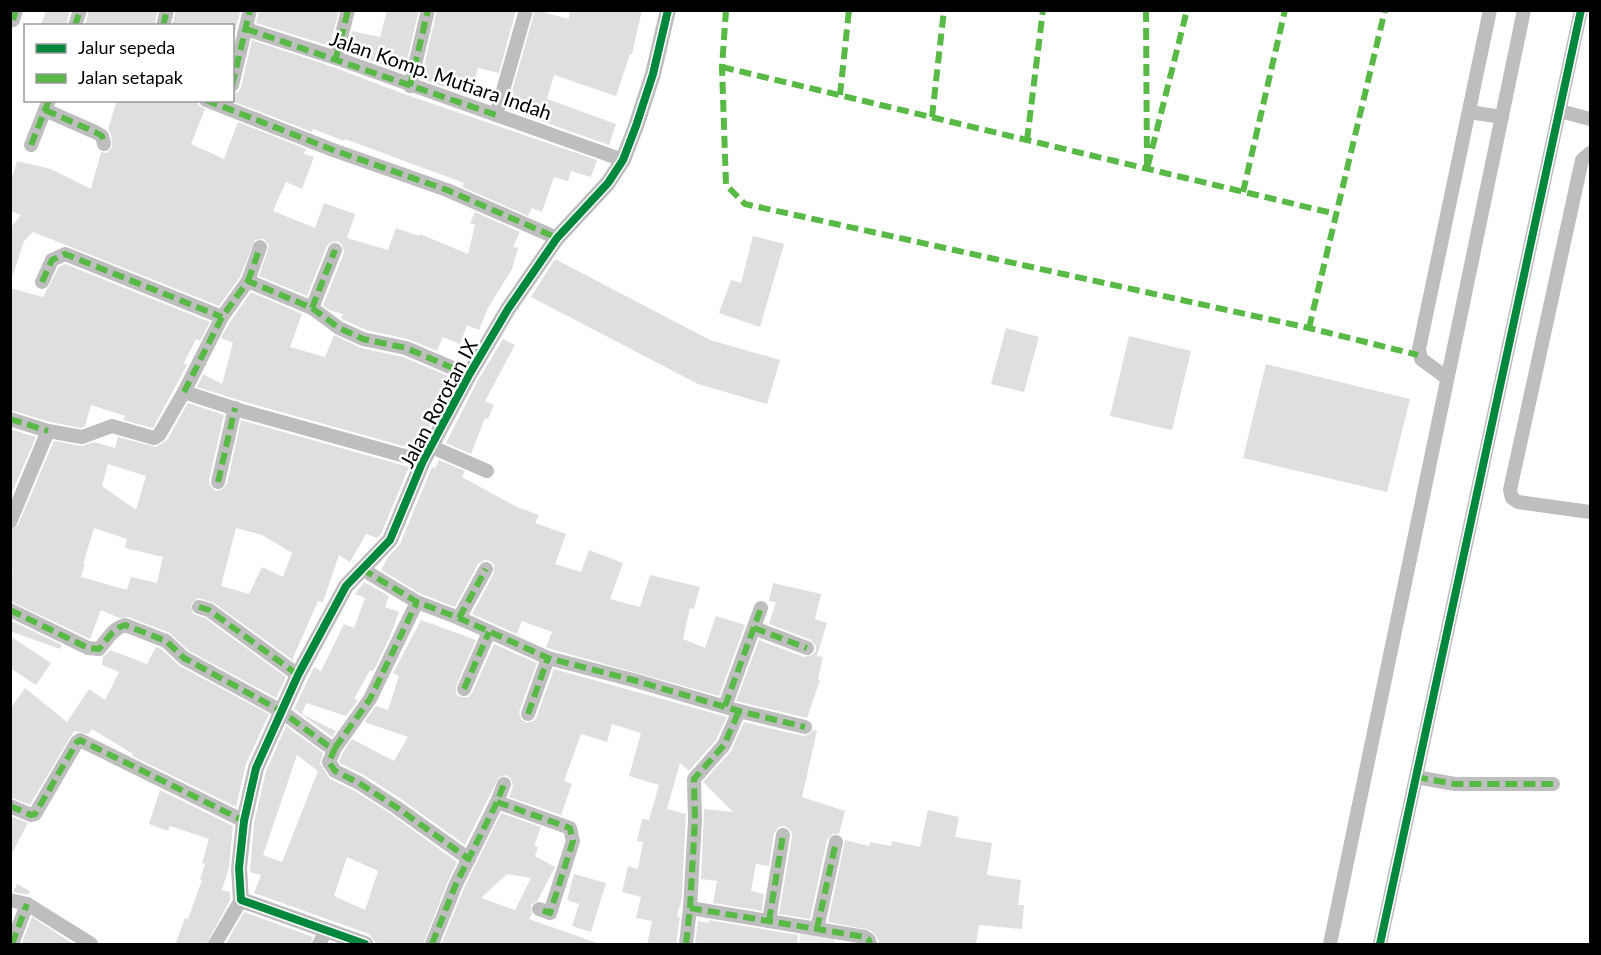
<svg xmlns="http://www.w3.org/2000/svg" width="1601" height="955" font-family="Lato,sans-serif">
<rect width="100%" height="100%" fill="#fff"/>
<path fill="#ececec" d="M801,930l35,5 -2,9h-35z"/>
<g fill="#dfdfdf" fill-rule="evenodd">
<path d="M46,10h24l-4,16h-25z"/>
<path d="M89,10h69l-4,16h-69z"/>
<path d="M176,10l64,2 -8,32v-18h-60z"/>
<path d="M259,10h80l-9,36 -74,-23z"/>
<path d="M387,10h32l-15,63 -57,-21 5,-21 28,6z"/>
<path d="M437,10h79l-17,63 -21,-5 -8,28 -49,-17z"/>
<path d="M535,10l34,9v-9h73l-10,44h-2l-14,42 -62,-21 -7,24 69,25 -7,21 -102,-36z"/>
<path d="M252,40l81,27 74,28 190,65 -6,17 -20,-6 -3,10 -14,-4 -12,35 -10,-4 -4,8 -66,-29 2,-4 -119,-44 -1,2 -31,-12 -1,3 -80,-31v-7l6,-2 3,-5z"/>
<path d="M117,100l80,1 2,5 6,3 -14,35 33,15 14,-37 68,27 -2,5 10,3 -12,32 -16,-7 -13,29 42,17 9,-25 31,11 -8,24 41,12 8,-22 23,8 1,-2 48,20 7,-29 -5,-2 5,-11 45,20 -7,15 5,1 -6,21 -24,39 -9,22 -12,-5 -7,19 -17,-7 -6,14 -29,-12 -42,-9 -22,-10 -3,-2 2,-4 -14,-4 -6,-5 21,-52 -2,-8 -4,-4 -8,2 -3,3 -20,50 -48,-20 10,-30 -5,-7 -9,1 -15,37 -21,29 -186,-74 -9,9 -11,34h-3v-47l11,-13 -11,-4v-37l3,1 4,-14 34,8 40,20 10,-37 6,1 5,-6 -1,-13 -3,-5z"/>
<path d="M753,236l31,8 -24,83 -41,-14 12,-33 10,3z"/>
<path d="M555,259l155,81 70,20 -13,44 -69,-20 -167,-87z"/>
<path d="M65,264l145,58 -10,19 -4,-2 -12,24 3,2 -34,63 -30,-8 2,-4 -34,-11 -6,21 -4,2 -31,-6 -40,-12v-122l33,9 16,-30z"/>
<path d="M251,292l51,22 -12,33 35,10 9,-22 27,13 42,9 45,19 -18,50 -13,24 -172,-48 -48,-15 6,-13 19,10 11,-41 -12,-5 9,-16z"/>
<path d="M1006,328l33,9 -15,55 -33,-8z"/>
<path d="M1129,336l62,15 -19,79 -62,-14z"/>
<path d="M503,339l12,6 -30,56 9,4 -6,14 -3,-1 -14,36 -25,-11 32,-63z"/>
<path d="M1266,364l144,35 -23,93 -144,-34z"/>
<path d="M188,403l36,12 -15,65 1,5 5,6 6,-1 6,-6 14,-64 168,47 -28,67 -4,4 -11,-4 -16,28 -11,-7 -16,47 -5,-1 -25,57 1,3 -80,-58 -16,-5 -7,6 2,10 12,4 81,59 -10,21 -87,-47 -19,-18 -42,-16 -9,1 -18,-8 -11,29 -80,-38v-20l3,-11 -3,-1v-38l8,-6 36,-84 27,5 13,-4 21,6 3,-11 38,10 11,-7zM108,464l38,12 -10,34 -34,-24zM94,528l33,11 -2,9 38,9 -6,26 -26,-6 -4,13 -46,-13 4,-13h-2zM236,528l26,7 30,18 -9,24 -21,-10 -13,27 -28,-8z"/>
<path d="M10,429l26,8 -26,60z"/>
<path d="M439,460l26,11 -3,6 55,30 22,8 -4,8 31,11 -11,30 26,8 8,-22 34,13 -13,36 30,8 10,-32 50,12 -6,22 -4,-1 -7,31 22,9 11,-32 29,9 -26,71 -168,-47 -5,-2 6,-15 -30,-11 -5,13 -45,-20 22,-41v-8l-4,-4 -5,-1 -7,4 -23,43 -34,-13 -40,-24 7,-13 12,-13 32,-77 3,1z"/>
<path d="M364,582l25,14 -4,11 14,5 -10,27 -13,27 -3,5 -3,-1 -16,29 4,1 -12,16 -40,-13 -4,11 34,17 -4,6 -38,-28 20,-42 7,4 23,-47 10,4 11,-30 -10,-4z"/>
<path d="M773,583l48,11 -6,25 12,4 -10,33 6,1 -5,22 2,1 -13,38 -71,-17 23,-61 45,17 8,-2 4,-4v-5l-5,-6 -42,-16 7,-22 -7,-1z"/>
<path d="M10,620l52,25 -2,4 -50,-18z"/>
<path d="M421,620l55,20 -20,46v8l5,3h8l3,-4 22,-49 43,19 -18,49 2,7 5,4 7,-2 3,-3 18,-49 173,48 -11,23 -27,31 -9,-8 -13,46 19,5 -4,83 -5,20h3l-4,28h-29l5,-24 -16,-3 5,-21 -19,-5 6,-26 10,3 5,-27 -6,-1 5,-22 7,1 10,-35 -30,-9 12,-43 -29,-9 -5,18 -26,-8 -17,47 8,3 -11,31 -52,-18 4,-10 -2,-8 -4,-4 -8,2 -34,68 -64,-46 -37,-24 -23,-11 -2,-3 4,-9 9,-13 42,22 14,-24 -44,-15 12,-16 12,4 11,-34 -6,-3z"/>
<path d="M10,636l41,27 -15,22 -26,-17z"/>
<path d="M156,647l5,2 19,17 89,48 -23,50 -10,43 -104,-51 1,-2 -41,-25 -4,5 -14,-3 -44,74 -20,-8v-88l15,-21 42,34 22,-33 16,11 14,-28 -17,-7 1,-8 7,-7 37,14z"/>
<path d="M744,722l59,14 5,-1 5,-5 4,1 -15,66 43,14 -6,23h-6l-6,6 -17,79 -31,-5 13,-78 -1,-5 -6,-5 -6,1 -5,6 -5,33 -13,-2 -5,27 13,3 -2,17 -49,-8 4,-22 -16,-2 3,-70 29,3 -30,-30 28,-31z"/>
<path d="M286,726l37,27 -3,10 10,16 25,12 36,23 66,48 -9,19 -25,64h-42l-6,-3 -6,-8 -115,-41 7,-18 -11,-3 4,-49 12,-52zM297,755l21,16 -36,91 -19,-7zM347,857l31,14 -13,39 -31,-14z"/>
<path d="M160,790l73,36 -4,41 -7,23 8,2v8l-24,45h-31l10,-27 3,1 14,-39 -2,-1 5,-15 -3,-1 7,-24 -39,-13 -2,5 -19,-7z"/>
<path d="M928,810l31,7 -4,20 37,6 -5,32 34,5 -3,25h6l-2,24 -43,-4 -3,20h-97l-2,-8 -7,-7 -42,-8 17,-82 24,6 1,-4 21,4 1,-5 28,6z"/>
<path d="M501,813l40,14 -7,19 4,1 -3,9 20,11 -17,33 -7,5 1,9 -3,5 68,24v2h-156l23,-57zM507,874l24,4 -16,32 -34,-12z"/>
<path d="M10,816l18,7 -18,34z"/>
<path d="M574,874l32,9 -15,49 -19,-6 7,-22 -12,-4z"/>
<path d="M17,884l13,7 -2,4 -15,-3z"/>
<path d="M244,912l69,25 -3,8h-85z"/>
<path d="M32,917l43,28h-54z"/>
<path d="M709,920l89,15 -1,10h-89l-13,-3 3,-21 11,2z"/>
</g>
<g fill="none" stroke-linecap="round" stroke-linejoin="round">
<g stroke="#bebebe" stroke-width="14">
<path d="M13,20l3,-10"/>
<path d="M75,26l5,-16"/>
<path d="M163,26l4,-16"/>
<path d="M246,29l90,29 287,102"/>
<path d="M336,58l12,-48"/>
<path d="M232,85l18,-75"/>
<path d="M410,86l18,-76"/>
<path d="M206,100l127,50 114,40 110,48"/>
<path d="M45,110l50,22 7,4 2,8"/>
<path d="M1560,111l30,8"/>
<path d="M1469,112l33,5"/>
<path d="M496,115l30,-105"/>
<path d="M31,145l18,-45"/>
<path d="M1590,153l-8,7 -72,330 2,8 6,4 72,10"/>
<path d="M248,281l12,-34"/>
<path d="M42,282l10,-22 13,-6 157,63"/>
<path d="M312,308l23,-58"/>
<path d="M1447,378l-26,-19 -2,-10 71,-339"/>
<path d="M184,392l38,-75 26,-36 64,27 27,20 24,11 43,9 63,27"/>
<path d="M10,419l38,12 34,6 30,-11 42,12 5,-3 25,-43 58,19 181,50"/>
<path d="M432,447l55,24"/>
<path d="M218,482l17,-74"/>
<path d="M10,522l38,-91"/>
<path d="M362,569l55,33 42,16 89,40 85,22 106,31 66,16"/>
<path d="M199,607l10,3 89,65"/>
<path d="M10,610l78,38 11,1c9,-10 13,-20 26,-24l41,16 18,17 97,53 46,34 8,3 -6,14 6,9 24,12 37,24 73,52"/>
<path d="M459,618l27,-49"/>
<path d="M754,628l53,20"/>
<path d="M464,689l25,-57"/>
<path d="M725,706l36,-98"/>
<path d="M528,714l20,-56"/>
<path d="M335,748l35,-49 47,-97"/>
<path d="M1416,777l39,7h98"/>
<path d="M497,802l73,26 3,13 -23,72 -11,-4"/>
<path d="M10,806l21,9 4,-1 42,-72 3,-2 164,81"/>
<path d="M10,900l17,4 64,40"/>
<path d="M690,908l175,29 4,3 1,4"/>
<path d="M769,921l14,-86"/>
<path d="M817,929l19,-87"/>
<path d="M12,944l15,-40"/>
<path d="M215,944l26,-44"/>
<path d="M319,944l7,-13"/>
<path d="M432,944l24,-60 41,-82 7,-18"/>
<path d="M686,944l4,-36 5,-88 -1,-41 30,-34 15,-34"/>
<path d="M1330,944c67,-310 129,-622 194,-934"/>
<path d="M1380,944l201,-934"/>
</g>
<path stroke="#bebebe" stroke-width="16" d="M365,944l-124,-44 -2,-32 5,-47 12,-53 42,-93 48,-89 44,-46 33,-79 46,-86 39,-66 49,-71 51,-55 15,-23 13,-34 17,-52 15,-64"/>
<g stroke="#58b947" stroke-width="6" stroke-dasharray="12 6" stroke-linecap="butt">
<path d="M726,10l-4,57 4,118 19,19 564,124 109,27"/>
<path d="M1146,10l1,159 40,-159"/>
<path d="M13,20l3,-10"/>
<path d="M75,26l5,-16"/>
<path d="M163,26l4,-16"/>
<path d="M246,29l250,86"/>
<path d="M336,58l12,-48"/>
<path d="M722,67l614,147"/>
<path d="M232,85l18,-75"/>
<path d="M410,86l18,-76"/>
<path d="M840,95l9,-85"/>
<path d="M206,100l127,50 114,40 110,48"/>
<path d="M45,110l50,22 7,4 2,8"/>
<path d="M932,117l12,-107"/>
<path d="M1027,140l16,-130"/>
<path d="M31,145l18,-45"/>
<path d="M1243,192l42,-182"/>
<path d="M248,281l12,-34"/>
<path d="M42,282l10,-22 13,-6 157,63"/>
<path d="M312,308l23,-58"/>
<path d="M1309,328l76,-318"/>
<path d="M184,392l38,-75 26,-36 64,27 27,20 24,11 43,9 63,27"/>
<path d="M10,419l38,12"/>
<path d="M218,482l17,-74"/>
<path d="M362,569l55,33 42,16 89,40 85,22 106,31 66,16"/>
<path d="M199,607l10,3 89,65"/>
<path d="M10,610l78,38 11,1c9,-10 13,-20 26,-24l41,16 18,17 97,53 46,34 8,3 -6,14 6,9 24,12 37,24 73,52"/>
<path d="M459,618l27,-49"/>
<path d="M754,628l53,20"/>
<path d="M464,689l25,-57"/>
<path d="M725,706l36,-98"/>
<path d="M528,714l20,-56"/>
<path d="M335,748l35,-49 47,-97"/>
<path d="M1416,777l39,7h98"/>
<path d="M497,802l73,26 3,13 -23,72 -11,-4"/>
<path d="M10,806l21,9 4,-1 42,-72 3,-2 164,81"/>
<path d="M690,908l175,29 4,3 1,4"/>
<path d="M769,921l14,-86"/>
<path d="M817,929l19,-87"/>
<path d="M12,944l15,-40"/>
<path d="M432,944l24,-60 41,-82 7,-18"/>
<path d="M686,944l4,-36 5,-88 -1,-41 30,-34 15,-34"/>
</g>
<defs>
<g id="cycleway">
<path d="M365,944l-124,-44 -2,-32 5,-47 12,-53 42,-93 48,-89 44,-46 33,-79 46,-86 39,-66 49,-71 51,-55 15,-23 13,-34 17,-52 15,-64"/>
<path d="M1380,944l201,-934"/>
</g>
</defs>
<use href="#cycleway" stroke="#fff" stroke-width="11"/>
<use href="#cycleway" stroke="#00873e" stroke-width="8"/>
</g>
<g text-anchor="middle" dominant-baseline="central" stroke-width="5" stroke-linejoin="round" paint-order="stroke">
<g font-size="20" fill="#000" stroke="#fff">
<text transform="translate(441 75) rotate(19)">Jalan Komp. Mutiara Indah</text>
<text transform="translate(438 403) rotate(-62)">Jalan Rorotan IX</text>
</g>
</g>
<rect width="1601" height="955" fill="none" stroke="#000000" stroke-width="24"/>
<rect x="24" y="24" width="210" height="78" fill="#ffffff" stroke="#999999" stroke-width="1.5"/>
<rect x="36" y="44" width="30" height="9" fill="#00873e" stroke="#999999" stroke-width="1.5"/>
<text x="78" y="54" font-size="18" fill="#000000">Jalur sepeda</text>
<rect x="36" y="74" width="30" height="9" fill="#58b947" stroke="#999999" stroke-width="1.5"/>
<text x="78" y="84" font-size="18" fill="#000000">Jalan setapak</text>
</svg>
